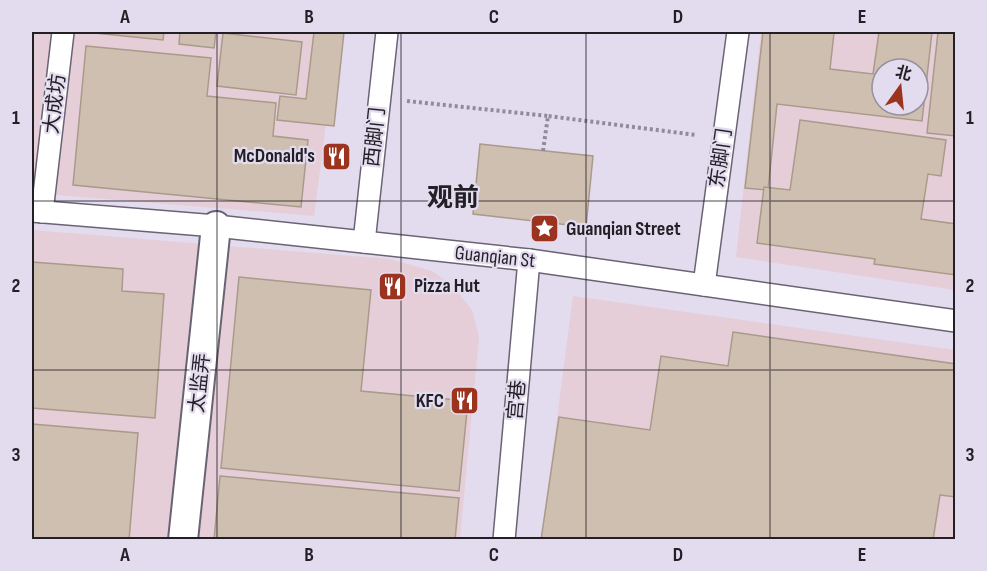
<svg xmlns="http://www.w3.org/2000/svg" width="987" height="571" font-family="'Sofia Sans Condensed','Noto Sans SC',sans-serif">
<rect width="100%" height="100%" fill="#e3dbee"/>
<g fill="#e6ced8" fill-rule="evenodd">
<path d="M32,32h306l-24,184 -282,-23z"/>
<path d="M761,32h194v258l-219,-33zM882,69h36v36h-36z"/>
<path d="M32,230l358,29 42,12 21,15 19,24 7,27 -19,202h-428z"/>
<path d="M573,296l382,54v189l-414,1z"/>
</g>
<g fill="#cfbfb0" stroke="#a99a8c" stroke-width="1.5" fill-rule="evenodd">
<path d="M180,32h36l-2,16 -35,-4z"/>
<path d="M314,32h30l-10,94 -57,-6 3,-24 26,3z"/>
<path d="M763,32h56l15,1 -4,36 43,5 6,-42h53l-10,89 -145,-17 -9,86 -23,-2zM882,69h36v36h-36z"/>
<path d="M938,32h18v104l-29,-3z"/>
<path d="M95,33v-1h69l-1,8z"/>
<path d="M223,33l79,9 -6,53 -79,-9z"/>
<path d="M86,46l125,12 -4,38 69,7 -3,33 35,4 -7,67 -228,-22z"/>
<path d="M800,120l146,20 -5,36 -13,-2 -7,45 35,5v51l-82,-11 1,-5 -118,-16 7,-56 26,3z"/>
<path d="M480,144l113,12 -7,71 -113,-13z"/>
<path d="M32,262l91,7 -1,22 42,3 -9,124 -123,-10z"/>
<path d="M239,277l132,13 -10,101 107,10 -9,90 -238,-23z"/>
<path d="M733,332l223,32v133l-16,-2 -7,45h-392l18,-123 91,13 11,-74 67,10z"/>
<path d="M32,424l106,9 -9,107h-97z"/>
<path d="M220,476l239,22 -4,42h-241z"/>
</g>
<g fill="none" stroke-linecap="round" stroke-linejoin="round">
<defs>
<g id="pedestrian">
<path d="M32,211l184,15 313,34 427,61"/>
<path d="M42,212l21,-180"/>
<path d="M364,242l23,-210"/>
<path d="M704,285l34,-253"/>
<path d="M504,540l25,-280"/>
</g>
<path id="minor" d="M183,540l33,-314"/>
</defs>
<use href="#pedestrian" stroke="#6a6374" stroke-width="24"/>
<use href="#minor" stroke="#6a6374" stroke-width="32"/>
<g stroke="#918b99" stroke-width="4" stroke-dasharray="3 3" stroke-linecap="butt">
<path d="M407,101l141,15"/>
<path d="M543,151l5,-35 148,19"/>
<path d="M533,233l2,-12"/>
</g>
<use href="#pedestrian" stroke="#fff" stroke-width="21"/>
<use href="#minor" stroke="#fff" stroke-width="28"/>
</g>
<path fill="none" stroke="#221f26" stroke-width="1.5" stroke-opacity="0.55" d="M217,32v508M401,32v508M586,32v508M770,32v508M32,201h924M32,370h924"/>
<defs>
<symbol id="restaurant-square" viewBox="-11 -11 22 22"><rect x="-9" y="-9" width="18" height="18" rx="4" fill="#9c331e" stroke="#e3dbee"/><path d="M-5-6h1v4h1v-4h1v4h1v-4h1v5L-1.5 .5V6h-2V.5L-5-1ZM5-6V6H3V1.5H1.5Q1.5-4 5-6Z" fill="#fff"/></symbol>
<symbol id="sight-square" viewBox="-11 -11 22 22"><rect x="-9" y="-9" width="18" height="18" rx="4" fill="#9c331e" stroke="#e3dbee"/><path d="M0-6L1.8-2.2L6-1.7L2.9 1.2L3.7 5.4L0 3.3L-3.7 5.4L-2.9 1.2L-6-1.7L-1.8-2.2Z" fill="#fff"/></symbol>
</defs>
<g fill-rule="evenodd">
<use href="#restaurant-square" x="320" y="140" width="33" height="33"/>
<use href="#sight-square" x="528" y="212" width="33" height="33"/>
<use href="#restaurant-square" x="376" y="270" width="33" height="33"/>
<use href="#restaurant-square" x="448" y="384" width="33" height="33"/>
</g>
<g text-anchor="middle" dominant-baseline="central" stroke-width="4.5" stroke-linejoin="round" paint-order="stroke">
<g font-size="20" fill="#221f26" stroke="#e3dbee">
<text transform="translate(55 104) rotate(-83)">大成坊</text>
<text transform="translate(375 137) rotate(-84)">西脚门</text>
<text transform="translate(721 158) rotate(-82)">东脚门</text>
<text transform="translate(495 257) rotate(6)">Guanqian St</text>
<text transform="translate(200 383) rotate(-84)">太监弄</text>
<text transform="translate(517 400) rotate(-85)">宫巷</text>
</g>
<g font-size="20" font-weight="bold" fill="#221f26" stroke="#e3dbee" text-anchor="end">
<text x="315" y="156">McDonald's</text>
<text x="566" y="229" text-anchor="start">Guanqian Street</text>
<text x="414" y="286" text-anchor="start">Pizza Hut</text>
<text x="444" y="401">KFC</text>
</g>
<g font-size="26" font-weight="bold" fill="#221f26" stroke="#e3dbee">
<text x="453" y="198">观前</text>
</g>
</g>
<rect width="987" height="571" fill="none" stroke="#e3dbee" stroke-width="66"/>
<g transform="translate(900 87) rotate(15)"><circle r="28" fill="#e3dbee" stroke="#96909e" stroke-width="1.5"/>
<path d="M0-4.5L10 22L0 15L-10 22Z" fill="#9c331e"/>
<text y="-9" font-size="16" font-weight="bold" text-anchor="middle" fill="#221f26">北</text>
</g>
<rect x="33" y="33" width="921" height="505" fill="none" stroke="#221f26" stroke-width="2"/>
<g font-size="20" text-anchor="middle" font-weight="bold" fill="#221f26">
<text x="125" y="23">A</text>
<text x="309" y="23">B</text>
<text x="494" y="23">C</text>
<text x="678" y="23">D</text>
<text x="862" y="23">E</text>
<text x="16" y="124">1</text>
<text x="970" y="124">1</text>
<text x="16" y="292">2</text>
<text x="970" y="292">2</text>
<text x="16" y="461">3</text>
<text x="970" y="461">3</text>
<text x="125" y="561">A</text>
<text x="309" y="561">B</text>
<text x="494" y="561">C</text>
<text x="678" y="561">D</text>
<text x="862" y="561">E</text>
</g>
</svg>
